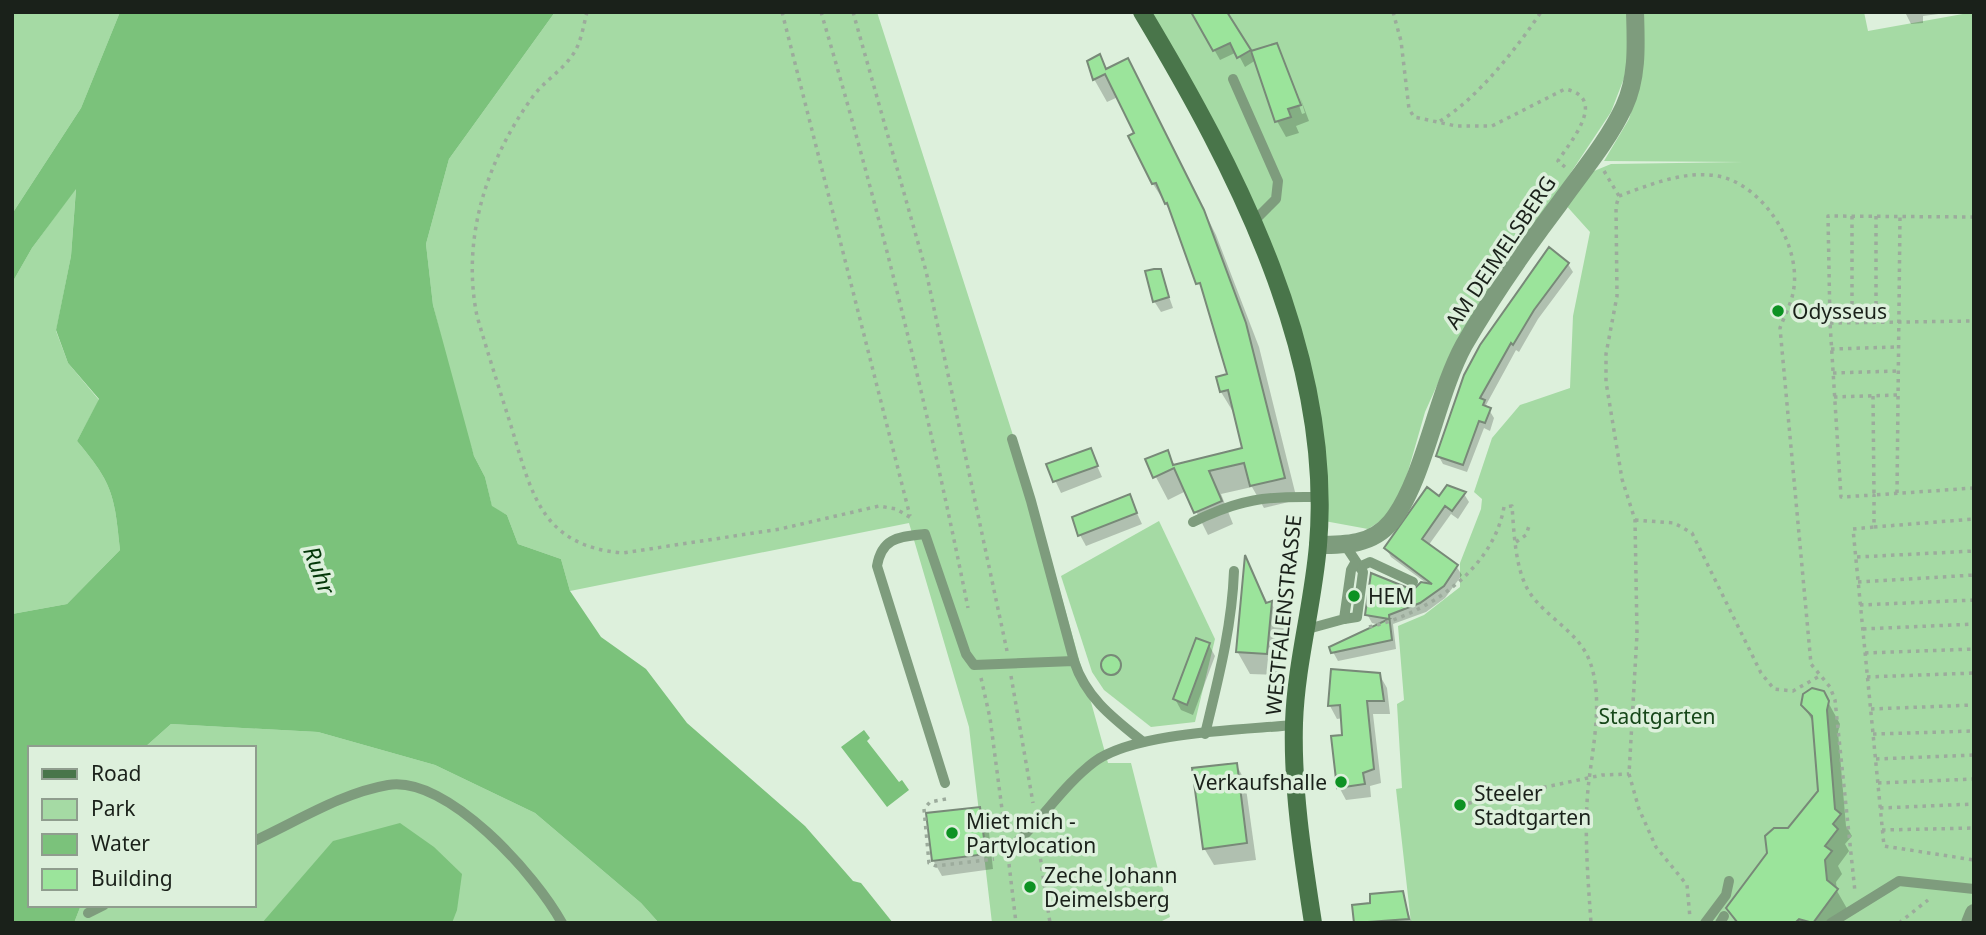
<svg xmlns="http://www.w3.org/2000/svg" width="1986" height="935" font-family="'Noto Sans',sans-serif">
<rect width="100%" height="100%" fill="#ddf0dc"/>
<g fill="#a5daa4">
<path d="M12,12h108l-39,96 -69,106z"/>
<path d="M555,12h322l162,504 69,247h23l39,154 -12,6h-166l-23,-196 -60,-204 -339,68 -9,-32 -43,-15 -11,-29 -15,-8 -7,-30 -11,-21 -14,-43 -27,-108 -7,-61 23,-85z"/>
<path d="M1149,12h483l-6,61 -15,39 -159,240 -27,60 -28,98 -29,19 -49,-9 -2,-63 -32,-156z"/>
<path d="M1642,12h222l4,19 106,-19v911h-563l-15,-134 6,-1 -5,-84 7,-4 -6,-74 26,-11 36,-28v-24l21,-54 1,-10 -8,-7 18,-54 28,-33 50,-17 3,-72 17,-84 -27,-30 19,-26 29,-12 132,-2 -139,-1 25,-42 12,-41z"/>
<path d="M76,188l-5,68 -15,75 12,32 31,37 -22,41c37,44 37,54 43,109l-53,54 -55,10v-331l20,-35z"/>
<path d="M1159,521l56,118 -20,83 -44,5 -47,-37 -12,-18 -31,-96z"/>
<path d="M171,724l147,8 117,33 100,48 106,90 18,20h-585l7,-18h173v-157h-110z"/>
</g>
<g fill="#7bc27b">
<path d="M120,12h435l-106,147 -23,85 7,61 41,151 11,21 7,29 15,9 11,29 43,15 9,32 31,46 45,32 41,54 118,103 48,55 8,2 32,40h-234l-18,-20 -106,-90 -100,-48 -117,-33 -147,-8 -27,24h-114v157h51l-7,18h-62v-309l55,-10 53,-54c-6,-55 -6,-65 -43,-109l22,-42 -31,-36 -12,-33 15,-74 5,-67 -44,59 -20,35v-69l69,-106z"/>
<path d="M864,730l6,8 -3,3 32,41 3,-2 7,10 -22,17 -46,-60z"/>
<path d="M400,823l34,24 28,27 -5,36 -5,13h-190l71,-82z"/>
</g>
<g fill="#0003">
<path d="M1193,12l49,25 9,16 25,-8 20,46 -3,-3 9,26 3,-1 -5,-16 9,24 -13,5 3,7 -13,4 -9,-16 -21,-61 -11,7 -8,-15 -17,8z"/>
<path d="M1954,12l-31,4v7l-12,1 -6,-12z"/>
<path d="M1099,56l8,14 33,13 76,152 43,112 38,153 -33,8 -12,-21 -31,7 12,30 -25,11 -22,-44 -18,9 -21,-40 20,-8 8,14 69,-17 -9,-34 -14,-23 -3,-14 11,-3 -24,-79 -31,-79 -21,-33 -17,-50 -18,-37 -11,5 -13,-23 -5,-17z"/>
<path d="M1568,264l5,8 -35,47 -19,33 -3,-2 -30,55 8,13 -4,13 -6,-3 -17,44 -24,-8 -5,-9 27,-79z"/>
<path d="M1160,271l13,37 -12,4 -7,-11z"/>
<path d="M1090,450l12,27 -41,16 -13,-28z"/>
<path d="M1464,494l5,8 -11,17 -7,-5 -23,32 28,20 6,9 -17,23 -19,14 -33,12 3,25 -58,12 -5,-9 47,-27 -8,-2 -5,-9 62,-29 -38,-28 -5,-9 54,-49z"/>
<path d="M1129,496l13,28 -56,22 -6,-11z"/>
<path d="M1246,560l22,44 3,-1 13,22 -5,50 -29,-1 -13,-23z"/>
<path d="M1209,645l6,11 -22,59 -12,-5 -6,-11z"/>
<circle cx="1112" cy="667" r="9"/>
<path d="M1332,671l47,3 8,14 3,26h-17l8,69 -11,3 1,11 -25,3 -7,-13 5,-51 -1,-18 -6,1 -7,-13z"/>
<path d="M1823,693l17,31 -2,8 8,94 6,10 -7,8 4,7 -11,15 4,8 -6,8 1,9 12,21 -8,11h-105l-8,-14 91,-117 -5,-68 -9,-16z"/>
<path d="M1236,764l9,17 11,79 -42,5 -10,-17z"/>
<path d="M979,809l9,15 5,45 -51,7 -9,-16z"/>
<path d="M1402,893l10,30h-56l16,-19z"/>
</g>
<g fill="#9be49b" stroke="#788978" stroke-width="2">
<path d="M1191,12h36l24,38 -14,8 -7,-15 -17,8z"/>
<path d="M1277,43l24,62 -13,4 3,8 -16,5 -24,-71z"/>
<path d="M1100,54l6,15 22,-11 76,152 42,113 39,155 -35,8 -6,-23 -35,8 13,30 -28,12 -20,-45 -21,10 -8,-19 23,-9 5,15 69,-17 -14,-58 -8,2 -4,-15 11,-3 -27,-91 -4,1 -29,-81 -2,1 -9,-21 -4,1 -24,-48 6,-3 -29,-59 -12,6 -6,-19z"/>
<path d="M1549,247l20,16 -35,47 -21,35 -2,-2 -31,55 5,2 -2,5 8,3 -6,15 -6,-2 -16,44 -27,-9 28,-81 16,-30z"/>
<path d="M1154,269h7l8,28 -16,5 -8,-31z"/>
<path d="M1091,448l7,18 -45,16 -7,-18z"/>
<path d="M1447,485l19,7 -14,19 -7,-5 -23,33 36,26 -14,21 -24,17 -31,12 3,25 -61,13 -2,-6 60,-28 -24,-4 6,-42 42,17 8,-8 11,2 -48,-36 43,-61 12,9z"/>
<path d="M1130,494l7,19 -59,23 -6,-19z"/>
<path d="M1245,555l21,48 6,-2 -5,53 -31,-2z"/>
<path d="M1196,638l14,5 -23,62 -14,-6z"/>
<circle cx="1111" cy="665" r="10"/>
<path d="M1331,669l49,4 4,28h-17l7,68 -11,4 2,11 -28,4 -6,-52 11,-1 -2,-30 -12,1z"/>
<path d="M1812,688l12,3 5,10 -2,9 8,99 6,5 -8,10 5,5 -13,17 7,5 -7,9 2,20 11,9 -25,34 -14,-4 -4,4h-57l-12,-15 41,-55 -2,-17 9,-8h14l30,-37 -6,-75 -11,-11 2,-11z"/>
<path d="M1237,763l10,80 -44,6 -11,-81z"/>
<path d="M980,807l6,47 -54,7 -6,-48z"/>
<path d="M1403,891l6,28 -55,4 -2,-18 18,-2v-9z"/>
</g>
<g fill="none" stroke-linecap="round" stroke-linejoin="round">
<g stroke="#9cab9c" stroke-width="3.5" stroke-dasharray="3.5 5" stroke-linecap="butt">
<path d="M587,12c-4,15 -6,33 -16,45 -10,14 -26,24 -37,38 -47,64 -73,143 -57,221 11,38 23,75 35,113 20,66 30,117 111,124l157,-24 99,-23 17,3 17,10"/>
<path d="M782,12l128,504"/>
<path d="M821,12c58,196 107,396 147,596"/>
<path d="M853,12l73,259 81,380"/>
<path d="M1393,12l8,29 8,68 5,8 42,9h36l73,-37c44,9 5,53 -7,72l7,6"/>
<path d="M1440,121c37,-22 77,-73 101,-109"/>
<path d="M1604,171l15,25 -3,10 1,90 -11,58v28l16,97 13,41 2,114 -8,140 10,35 17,38 31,38 3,33"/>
<path d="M1619,196c30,-11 66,-26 99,-20 46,9 85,71 75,117 -2,11 -9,24 -13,35l31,336 19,23 5,13 20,192"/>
<path d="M1852,216v107"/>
<path d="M1876,216v106"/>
<path d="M1974,217l-146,-1 2,107 11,174 33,-2v32l-21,2 31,317 90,14"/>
<path d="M1830,323l144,-2"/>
<path d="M1831,349l66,-2"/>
<path d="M1833,373l64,-2"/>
<path d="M1873,396l1,99 100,-7"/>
<path d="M1834,397l63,-2"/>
<path d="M1897,493l3,-277"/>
<path d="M1635,520l39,3 18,10 69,140 13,16 19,2 25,-14"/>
<path d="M1874,527l100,-8"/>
<path d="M1516,542l10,-7 3,-9"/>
<path d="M1857,557l117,-6"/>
<path d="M1858,582l116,-7"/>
<path d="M1860,605l114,-5"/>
<path d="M1369,627c58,-13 124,-57 135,-120l8,-1c2,26 3,61 16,84 16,27 51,41 62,72 14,38 2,88 -2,127 -4,44 0,90 3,134"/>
<path d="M1863,629l111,-5"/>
<path d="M1865,653l109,-4"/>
<path d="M1011,676l22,127"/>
<path d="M1867,677l107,-4"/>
<path d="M981,678l9,40 15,114"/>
<path d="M1871,709l103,-4"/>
<path d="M1873,734l101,-3"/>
<path d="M1876,759l98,-4"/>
<path d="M1878,783l96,-4"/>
<path d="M946,799l-16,3 -6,7 5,54 7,3 58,-7"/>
<path d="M1460,805l142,-30 27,-1"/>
<path d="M1880,808l94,-4"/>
<path d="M1882,830l92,-2"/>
<path d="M1038,842l12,81"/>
<path d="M977,852l15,-2"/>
<path d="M1009,864l7,59"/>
<path d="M1899,923l29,-23"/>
</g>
<g stroke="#7e9c7d" stroke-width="10">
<path d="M1233,79l45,102 -2,18 -22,22"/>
<path d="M1012,439l19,62 43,160"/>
<path d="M1193,522c47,-23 73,-26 124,-25"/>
<path d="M1359,567l11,-5 43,20"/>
<path d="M1344,619l13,-2 6,-45 -18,-27"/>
<path d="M1304,630l40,-11 7,-49 4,-7"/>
<path d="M1205,734c13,-54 27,-107 29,-163"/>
<path d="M945,783l-68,-217c5,-29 22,-29 48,-32l41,120 8,11 100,-4c12,37 39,57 69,81"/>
<path d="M254,841c42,-19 87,-48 134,-56 59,-10 148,90 174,138"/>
<path d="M1007,851c32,-26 54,-64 87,-89 40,-30 148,-32 200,-37"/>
<path d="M88,913l16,-8"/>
<path d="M1705,923l21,-28 3,-14"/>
<path d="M1720,923l4,-7"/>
<path d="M1831,923l68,-42 75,8"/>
</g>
<g stroke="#7e9c7d" stroke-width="18">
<path d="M1318,545c27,0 54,0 73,-23 33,-41 45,-126 73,-177 28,-49 61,-96 95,-141 22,-31 49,-63 65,-97 14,-30 12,-63 11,-95"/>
<path d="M1970,923l4,-10"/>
</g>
<path stroke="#49754a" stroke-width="18" d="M1142,12c94,157 192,344 176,533 -5,60 -22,118 -24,178 -2,66 9,135 19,200"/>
</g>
<g fill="#0d9223" stroke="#ddf0dc" stroke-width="2.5">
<circle cx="1778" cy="311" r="7"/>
<circle cx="1354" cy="596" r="7"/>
<circle cx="1341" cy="782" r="7"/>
<circle cx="1460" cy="805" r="7"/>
<circle cx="952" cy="833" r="7"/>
<circle cx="1030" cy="887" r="7"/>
</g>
<g text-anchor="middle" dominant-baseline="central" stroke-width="7" stroke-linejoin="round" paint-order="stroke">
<g font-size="21" fill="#1a211a" stroke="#ddf0dc">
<text transform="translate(1500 252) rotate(-56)">AM DEIMELSBERG</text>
<text transform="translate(1283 615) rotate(-84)">WESTFALENSTRASSE</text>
</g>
<g font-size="21" fill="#1a211a" stroke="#ddf0dc" text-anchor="start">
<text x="1792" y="311">Odysseus</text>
<text x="1368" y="596">HEM</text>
<text x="1327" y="782" text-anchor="end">Verkaufshalle</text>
<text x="1474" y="793">Steeler<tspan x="1474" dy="24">Stadtgarten</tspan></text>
<text x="966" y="821">Miet mich -<tspan x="966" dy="24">Partylocation</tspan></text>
<text x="1044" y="875">Zeche Johann<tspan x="1044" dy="24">Deimelsberg</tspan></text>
</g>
<g font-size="21" fill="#164719" stroke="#ddf0dc">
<text x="1657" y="716">Stadtgarten</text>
</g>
<g font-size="23" font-style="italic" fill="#043809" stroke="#ddf0dc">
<text transform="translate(320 570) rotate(69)">Ruhr</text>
</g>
</g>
<rect width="1986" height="935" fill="none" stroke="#1a211a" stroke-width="28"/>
<rect x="28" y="746" width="228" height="161" fill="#ddf0dc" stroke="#8f9d8e" stroke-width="2"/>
<rect x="42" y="769" width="35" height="10" fill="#49754a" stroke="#8f9d8e" stroke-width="2"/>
<text x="91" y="781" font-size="21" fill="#1a211a">Road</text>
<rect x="42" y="799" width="35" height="21" fill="#a5daa4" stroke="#8f9d8e" stroke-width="2"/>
<text x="91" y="816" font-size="21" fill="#1a211a">Park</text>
<rect x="42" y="834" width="35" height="21" fill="#7bc27b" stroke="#8f9d8e" stroke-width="2"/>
<text x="91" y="851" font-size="21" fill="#1a211a">Water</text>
<rect x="42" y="869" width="35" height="21" fill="#9be49b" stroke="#8f9d8e" stroke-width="2"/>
<text x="91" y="886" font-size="21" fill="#1a211a">Building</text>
</svg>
